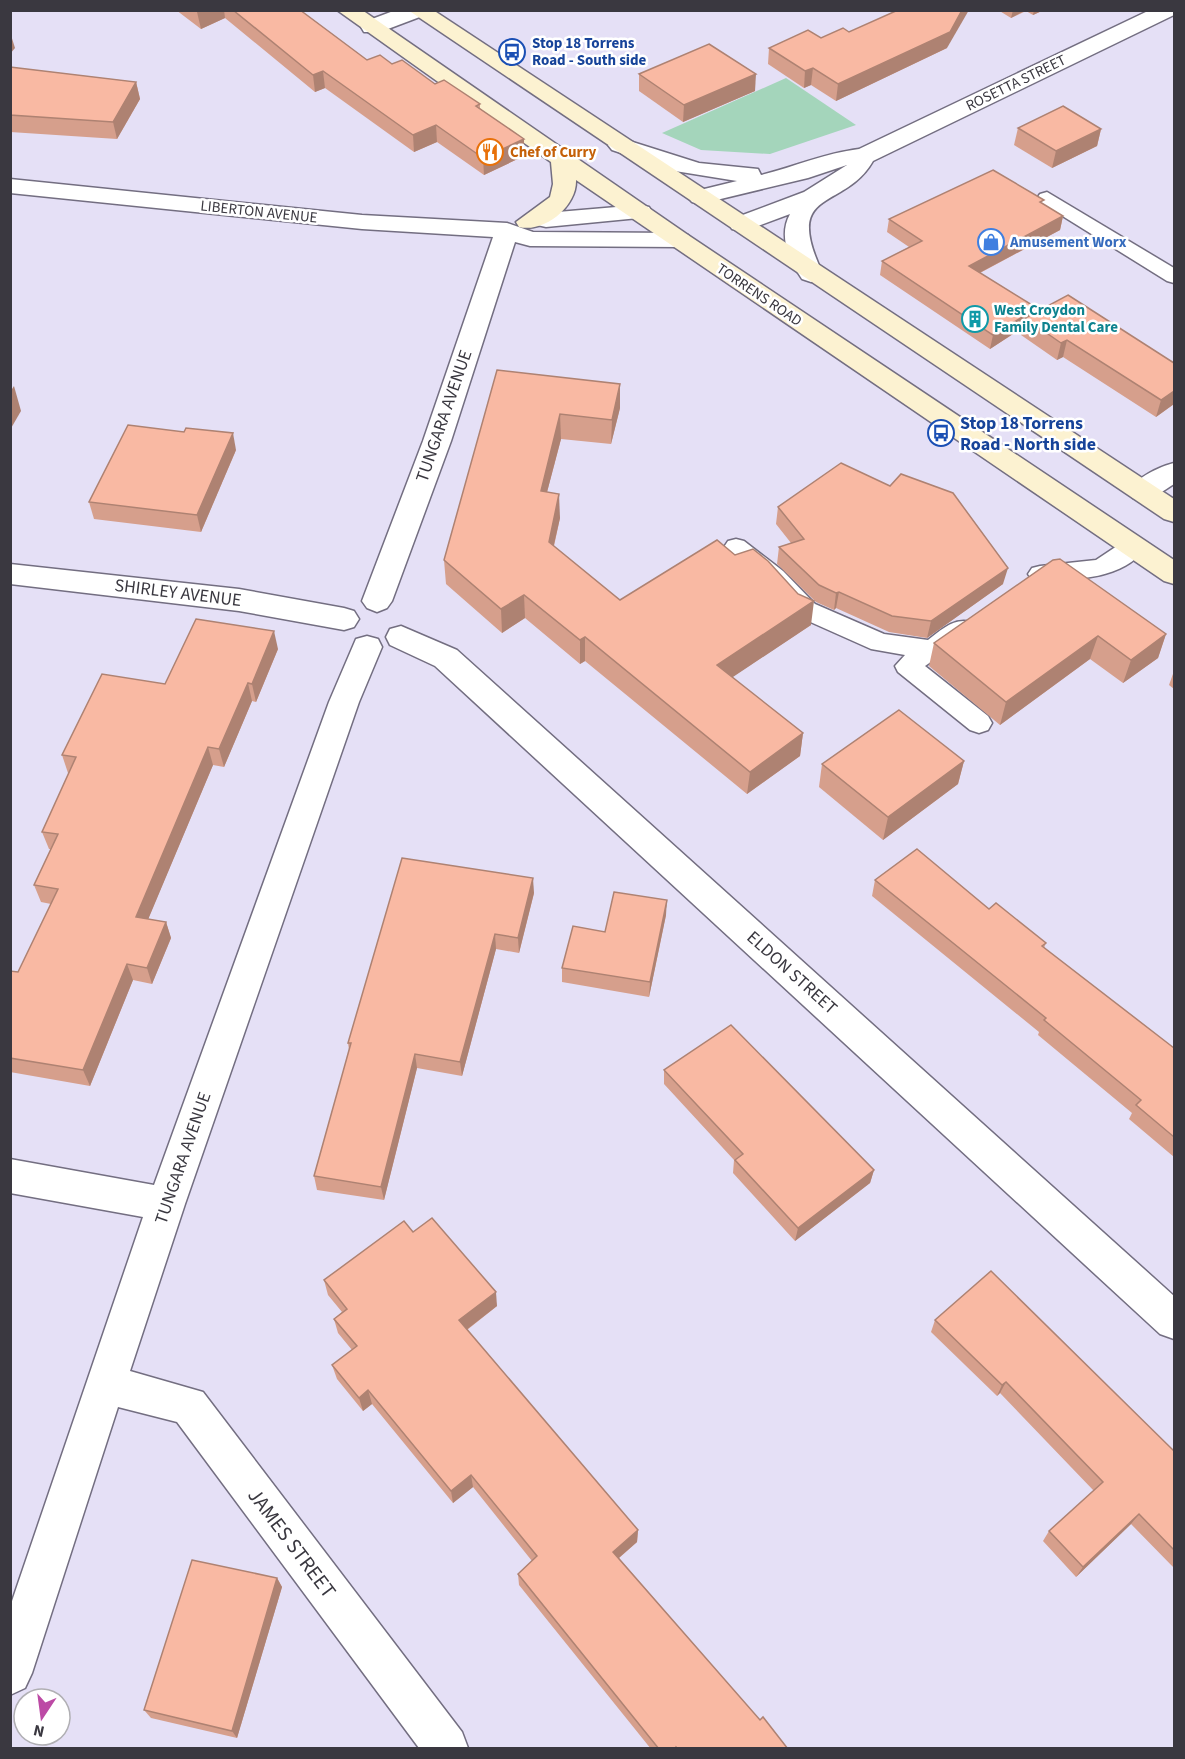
<svg xmlns="http://www.w3.org/2000/svg" width="1185" height="1759" font-family="'Source Sans 3',sans-serif">
<rect width="100%" height="100%" fill="#e5e0f6"/>
<path fill="#a4d5bb" d="M786,78l70,47 -86,29 -69,-4 -39,-17z"/>
<g fill="none" stroke-linecap="round" stroke-linejoin="round">
<defs>
<g id="service">
<path d="M1047,192l127,76v15l-7,-2 -127,-79 -3,-4 3,-4z"/>
<path d="M1134,538l8,2 4,6c-20,34 -72,33 -106,36l-8,-2 -4,-6 4,-6 8,-2 56,-6 30,-20z"/>
<path d="M736,539l8,2 39,30 32,33 69,30 44,6c13,-10 26,-23 43,-18l3,6 -3,6 -46,32 63,50 4,7 -4,7 -9,3 -9,-3 -72,-58 -3,-6 10,-11 -34,-6 -74,-33 -30,-33 -39,-30 -4,-6 4,-6z"/>
</g>
<g id="minor">
<path d="M396,10h31l-2,5 -45,17h-16l-3,-5 3,-5z"/>
<path d="M10,179l352,36 145,8 26,9 146,1 9,2 3,5 -3,5 -9,2 -149,-1 -15,-4 -64,199 -59,160 -5,7 -10,4 -10,-4 -5,-7 61,-160 70,-204 -131,-8 -352,-36z"/>
<path d="M640,205l9,2 3,5 -3,5 -103,10 -9,-2 -3,-5 3,-5 9,-2z"/>
<path d="M1174,463v21c-14,9 -24,18 -41,14l-4,-7c8,-14 30,-24 45,-28z"/>
<path d="M10,564l229,25 105,19 10,3 5,8 -5,8 -10,3 -105,-19 -229,-27z"/>
<path d="M401,626l56,24 717,646v43l-14,-5 -725,-668 -45,-21 -4,-8 4,-8z"/>
<path d="M367,636l11,3 4,8 -23,55 -174,502 -55,167 73,21 259,340 6,16h-49l-242,-326 -59,-15 -86,266 -7,15 -15,7v-88l133,-390 -133,-24v-34l144,26 175,-483 27,-63z"/>
</g>
<path id="tertiary" d="M1150,10h24v5l-301,146c-29,51 -92,25 -50,113l-3,5 -9,3 -9,-3c-13,-19 -24,-43 -12,-65l-40,15 -9,2 -9,-2 -3,-5 3,-5 72,-27 43,-27 -39,13 -108,26 -8,-2 -4,-5 4,-5 45,-11 -62,-10 -63,-21 -4,-5 4,-5 8,-2 79,25 59,6 3,6c33,-8 64,-22 98,-26z"/>
<g id="secondary">
<path d="M337,10h25l326,225 486,325v24l-10,-3 -588,-401c1,26 -31,53 -57,47l-3,-5 34,-25 3,-13 -2,-22z"/>
<path d="M408,10h25l741,489v23l-10,-3z"/>
</g>
</defs>
<use href="#service" stroke="#736e81" stroke-width="3"/>
<use href="#minor" stroke="#736e81" stroke-width="3"/>
<use href="#tertiary" stroke="#736e81" stroke-width="3"/>
<use href="#secondary" stroke="#736e81" stroke-width="3"/>
<use href="#service" fill="#fff" fill-rule="evenodd"/>
<use href="#minor" fill="#fff" fill-rule="evenodd"/>
<use href="#tertiary" fill="#fff" fill-rule="evenodd"/>
<use href="#secondary" fill="#fcf2d1" fill-rule="evenodd"/>
</g>
<g fill="#d69f8c">
<path d="M176,10h124l67,50 25,4 88,40v5l44,30v17l-40,19 -47,-33 -23,10 -89,-64 -10,4 -90,-74 -24,11z"/>
<path d="M998,10h46l-11,5 -7,-4 -15,7z"/>
<path d="M849,32l98,16 -111,53 -25,-16 -7,3 -36,-24 1,-16z"/>
<path d="M10,67l126,15 4,17 -23,40 -107,-7z"/>
<path d="M639,74l116,17 -72,31 -44,-31z"/>
<path d="M1018,128l83,1 -4,17 -45,22 -38,-23z"/>
<path d="M1043,204l20,12 -3,14 -80,43 55,39 139,51v41l-18,13 -93,-60 -6,3 -36,-25 1,-7 -32,21 -110,-74 2,-14 27,-14 -22,-15 2,-13z"/>
<path d="M497,370l123,38 -9,36 -50,-5 -14,53 13,26 -6,28 66,54 191,25 -79,52 71,56 -3,23 -53,38 -162,-133 -5,3 -55,-46 -23,15 -56,-49 -2,-24z"/>
<path d="M236,450l-35,82 -107,-13 -5,-17z"/>
<path d="M778,507l225,77 -76,54 -38,-6 -53,-24 -2,2 -18,-8 -39,-38 2,-17 12,-4 -15,-19z"/>
<path d="M1053,560l113,74 -8,24 -35,25 -33,-24 -90,66 -71,-59 5,-23z"/>
<path d="M278,649l-22,53 -4,-1 -28,66 -11,-2 -65,154 18,3 5,16 -19,46 -19,-4 -43,106 -80,-14v-101l8,1 33,-68 -10,-2 -7,-17 17,-36h-2l-7,-17 27,-59h-1l-6,-18 103,-71z"/>
<path d="M1174,671v18l-5,-4z"/>
<path d="M964,761l-6,23 -75,56 -64,-53 3,-23z"/>
<path d="M875,880l171,63 -2,5 130,100v109l-45,-38 3,-6 -94,-78 1,-3 -167,-136z"/>
<path d="M534,893l-15,60 -23,-4 -34,127 -45,-8 -33,132 -67,-10 -3,-14 35,-126 -1,-7z"/>
<path d="M666,915l-17,82 -87,-15v-14l43,-36z"/>
<path d="M664,1070l210,100 -4,13 -75,58 -62,-68 1,-13 -70,-76z"/>
<path d="M413,1232l84,74 -30,24 171,200 -1,12 -18,16 141,162 28,29h-137l-132,-164 -1,-11 14,-13 -59,-74 -20,16 -81,-99 -9,7 -26,-32 -5,-14 20,-15 -14,-17 -4,-14 8,-7 -14,-17 -4,-15z"/>
<path d="M935,1320l239,131v117l-43,-44 -55,53 -33,-36 6,-10 45,-40 -94,-98 -3,3 -66,-64z"/>
<path d="M277,1578l5,9 -45,151 -86,-20 -7,-8z"/>
</g>
<g fill="#ae8272">
<path d="M202,10h22l1,8 -24,11 -4,-17z"/>
<path d="M962,10h7l-22,38 -111,53 2,-17z"/>
<path d="M1013,10h13l-15,8z"/>
<path d="M1034,10h10l-11,5z"/>
<path d="M10,32l5,16 -5,6z"/>
<path d="M813,68l-2,17 -7,3 1,-17z"/>
<path d="M323,71l2,17 -10,4 -2,-17z"/>
<path d="M756,74l-1,17 -72,31 1,-17z"/>
<path d="M136,82l4,17 -23,40 -4,-17z"/>
<path d="M436,125l1,17 -23,10 -1,-17z"/>
<path d="M1101,129l-4,17 -45,22 4,-17z"/>
<path d="M524,139v17l-40,19 -1,-17z"/>
<path d="M1063,216l-3,14 -94,50 3,-14z"/>
<path d="M1037,308l-4,13 -8,-3 -3,10 -32,21 3,-14z"/>
<path d="M1067,340l-4,17 -6,3 4,-17z"/>
<path d="M620,384v24l-9,36 1,-24z"/>
<path d="M14,386l7,25 -11,19v-38z"/>
<path d="M1174,391v13l-18,13 5,-17z"/>
<path d="M560,414l1,25 -20,76v-24z"/>
<path d="M233,433l3,17 -35,82 -4,-17z"/>
<path d="M559,494l1,24 -11,48v-24z"/>
<path d="M1008,568l-5,16 -76,54 4,-17z"/>
<path d="M839,592l-3,16 -2,2 2,-17z"/>
<path d="M524,595l1,23 -23,15 -1,-24z"/>
<path d="M814,601l-3,24 -96,64 2,-24z"/>
<path d="M274,631l4,18 -22,53 -4,-18z"/>
<path d="M1166,634l-8,24 -35,25 8,-23z"/>
<path d="M1098,636l-8,23 -90,66 6,-23z"/>
<path d="M585,637v24l-5,3v-24z"/>
<path d="M248,683l4,18 -28,66 -5,-18z"/>
<path d="M803,733l-3,23 -53,38 3,-22z"/>
<path d="M208,747l5,18 -71,169 -6,-17z"/>
<path d="M964,761l-6,23 -75,56 5,-23z"/>
<path d="M533,878l1,15 -15,60 -1,-15z"/>
<path d="M667,900l-1,15 -17,82 1,-15z"/>
<path d="M166,922l5,16 -19,46 -5,-16z"/>
<path d="M495,934l1,15 -34,127 -2,-14z"/>
<path d="M127,964l6,16 -43,106 -7,-16z"/>
<path d="M415,1054l2,14 -33,132 -3,-13z"/>
<path d="M874,1170l-4,13 -75,58 3,-13z"/>
<path d="M496,1292l1,14 -36,28 -2,-14z"/>
<path d="M1006,1382l-6,11 -3,3 5,-11z"/>
<path d="M368,1390l4,14 -9,7 -4,-13z"/>
<path d="M471,1475l2,12 -20,16 -2,-12z"/>
<path d="M1139,1514l-8,10 -55,53 7,-10z"/>
<path d="M638,1530l-1,12 -24,21v-11z"/>
<path d="M277,1578l5,9 -45,151 -5,-7z"/>
</g>
<g fill="#f9b9a3" stroke="#ae8272" stroke-width="1.5">
<path d="M233,10h67l67,50 13,-5 12,9 10,-4 33,24 9,-4 36,24 -4,2 48,33 -41,19 -47,-33 -23,10 -90,-64 -10,4z"/>
<path d="M898,10h64l-12,22 -112,52 -25,-16 -8,3 -36,-23 39,-18 13,8 22,-10 6,4z"/>
<path d="M709,44l47,30 -72,31 -45,-31z"/>
<path d="M10,67l126,15 -23,40 -103,-7z"/>
<path d="M1063,106l38,23 -45,22 -38,-23z"/>
<path d="M993,170l51,30 -4,2 23,14 -94,50 68,42 -44,27 -111,-74 40,-20 -33,-22z"/>
<path d="M1068,295l106,68v28l-13,9 -94,-60 -6,3 -36,-25z"/>
<path d="M497,370l123,14 -8,36 -52,-6 -19,77 18,3 -10,48 71,58 97,-60 18,15 18,-6 15,12 30,33 16,7 -97,64 86,68 -53,39 -165,-135 -5,3 -56,-45 -23,14 -57,-49z"/>
<path d="M128,425l56,7 2,-4 47,5 -36,82 -108,-13z"/>
<path d="M841,463l49,23 11,-12 52,19 55,75 -77,53 -39,-5 -53,-24 -3,1 -17,-8 -40,-38 25,-8 -26,-32z"/>
<path d="M1060,559l106,75 -35,26 -33,-24 -92,66 -72,-59 119,-83z"/>
<path d="M196,619l78,12 -22,53 -4,-1 -29,66 -11,-2 -72,170 30,5 -19,46 -20,-4 -44,106 -73,-12v-87l8,1 40,-83 -24,-4 24,-51 -16,-2 34,-75 -14,-2 40,-81 63,10z"/>
<path d="M899,710l65,51 -76,56 -66,-53z"/>
<path d="M917,849l72,60 7,-6 50,40 -4,3 132,102v89l-38,-32 5,-5 -97,-80 2,-2 -171,-138z"/>
<path d="M402,858l131,20 -15,60 -23,-4 -35,128 -45,-8 -34,133 -67,-11 37,-133h-3z"/>
<path d="M614,892l53,8 -17,82 -88,-14 11,-42 32,6z"/>
<path d="M731,1025l143,145 -76,58 -63,-68 8,-6 -79,-84z"/>
<path d="M432,1218l64,74 -37,28 179,210 -25,22 147,168 3,-3 25,32h-110l-2,-2 -1,2h-16l-141,-175 19,-18 -66,-81 -20,16 -83,-101 -9,8 -27,-33 25,-19 -23,-27 13,-10 -23,-29 80,-59 9,11z"/>
<path d="M991,1271l183,180v99l-35,-36 -56,53 -34,-36 54,-49 -97,-100 -4,3 -67,-65z"/>
<path d="M192,1560l85,18 -45,153 -88,-21z"/>
</g>
<defs>
<symbol id="bus-ring" viewBox="-11 -11 22 22"><circle r="9.5" fill="#fff" stroke="#1a4fb4" stroke-width="1.5"/><path d="M-5-6H5V4H4V6H2V4H-2V6H-4V4H-5ZM-3.5-4V0h7V-4ZM-3.5 1.2v1.5H-2V1.2ZM2 1.2v1.5H3.5V1.2Z" fill="#1a4fb4"/></symbol>
<symbol id="restaurant-ring" viewBox="-11 -11 22 22"><circle r="9.5" fill="#fff" stroke="#e8710a" stroke-width="1.5"/><path d="M-5-6h1v4h1v-4h1v4h1v-4h1v5L-1.5 .5V6h-2V.5L-5-1ZM5-6V6H3V1.5H1.5Q1.5-4 5-6Z" fill="#e8710a"/></symbol>
<symbol id="shop-ring" viewBox="-11 -11 22 22"><circle r="9.5" fill="#fff" stroke="#3f7fe0" stroke-width="1.5"/><path d="M-5-2.5h2.3a2.7 3.5 0 0 1 5.4 0H5L5.5 6h-11ZM-1.5-2.5h3a1.5 2.3 0 0 0-3 0Z" fill="#3f7fe0"/></symbol>
<symbol id="building-ring" viewBox="-11 -11 22 22"><circle r="9.5" fill="#fff" stroke="#0f9aa8" stroke-width="1.5"/><path d="M-4-6H4V6H1V3H-1V6H-4ZM-2.5-4.3h1.7v1.8h-1.7ZM.8-4.3h1.7v1.8H.8ZM-2.5-1h1.7V.8h-1.7ZM.8-1h1.7V.8H.8Z" fill="#0f9aa8"/></symbol>
</defs>
<g fill-rule="evenodd">
<use href="#bus-ring" x="497" y="37" width="30" height="30"/>
<use href="#restaurant-ring" x="475" y="137" width="30" height="30"/>
<use href="#shop-ring" x="976" y="227" width="30" height="30"/>
<use href="#building-ring" x="960" y="304" width="30" height="30"/>
<use href="#bus-ring" x="926" y="418" width="30" height="30"/>
</g>
<g text-anchor="middle" dominant-baseline="central" stroke-width="5" stroke-linejoin="round" paint-order="stroke">
<g font-size="15" font-weight="bold" fill="#164399" stroke="#fff" text-anchor="start">
<text x="532" y="43">Stop 18 Torrens<tspan x="532" dy="17">Road - South side</tspan></text>
</g>
<g font-size="15" fill="#3a3840" stroke="#fff">
<text transform="translate(1016 83) rotate(-26)">ROSETTA STREET</text>
<text transform="translate(259 212) rotate(6)">LIBERTON AVENUE</text>
<text transform="translate(759 295) rotate(34)">TORRENS ROAD</text>
</g>
<g font-size="15" font-weight="bold" fill="#c56008" stroke="#fff" text-anchor="start">
<text x="510" y="152">Chef of Curry</text>
</g>
<g font-size="15" font-weight="bold" fill="#366cbe" stroke="#fff" text-anchor="start">
<text x="1010" y="242">Amusement Worx</text>
</g>
<g font-size="15" font-weight="bold" fill="#0d838f" stroke="#fff" text-anchor="start">
<text x="994" y="310">West Croydon<tspan x="994" dy="17">Family Dental Care</tspan></text>
</g>
<g font-size="18" fill="#3a3840" stroke="#fff">
<text transform="translate(444 416) rotate(-71)">TUNGARA AVENUE</text>
<text transform="translate(178 593) rotate(7)">SHIRLEY AVENUE</text>
<text transform="translate(792 973) rotate(42)">ELDON STREET</text>
<text transform="translate(183 1158) rotate(-71)">TUNGARA AVENUE</text>
</g>
<g font-size="18" font-weight="bold" fill="#164399" stroke="#fff" text-anchor="start">
<text x="960" y="423">Stop 18 Torrens<tspan x="960" dy="21">Road - North side</tspan></text>
</g>
<g font-size="21" fill="#3a3840" stroke="#fff">
<text transform="translate(292 1543) rotate(53)">JAMES STREET</text>
</g>
</g>
<rect width="1185" height="1759" fill="none" stroke="#3a3840" stroke-width="24"/>
<g transform="translate(42 1717) rotate(193)"><circle r="28" fill="#ffffff" stroke="#b0afb3" stroke-width="1.5"/>
<path d="M0-4.5L10 22L0 15L-10 22Z" fill="#bc4aa5"/>
<text y="-9" font-size="16" font-weight="bold" text-anchor="middle" fill="#3a3840">N</text>
</g>
</svg>
